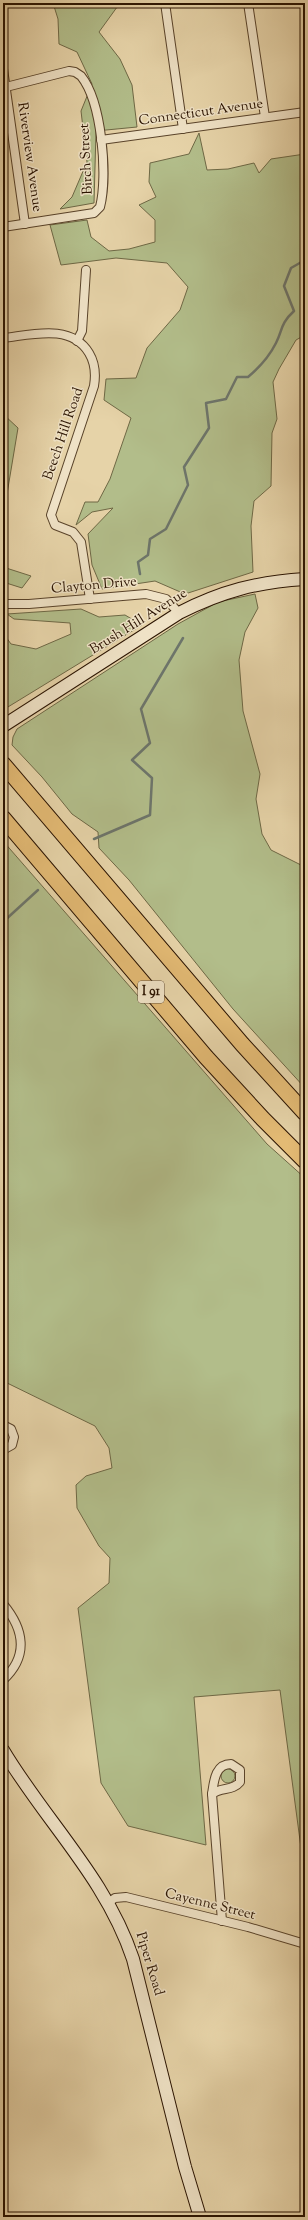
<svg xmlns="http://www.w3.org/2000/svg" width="308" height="2220" font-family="'Sorts Mill Goudy',serif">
<rect width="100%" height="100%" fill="#e6d3a8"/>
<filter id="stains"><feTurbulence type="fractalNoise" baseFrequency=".005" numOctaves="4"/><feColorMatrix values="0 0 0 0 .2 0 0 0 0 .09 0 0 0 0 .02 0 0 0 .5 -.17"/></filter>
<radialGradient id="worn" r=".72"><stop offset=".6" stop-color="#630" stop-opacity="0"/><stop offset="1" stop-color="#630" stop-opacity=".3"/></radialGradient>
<g fill="#b2bd8a" stroke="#6e6845">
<path d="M53,3h67l-21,29 21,27 12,26 5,42 -41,4 -2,72 -34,6 12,-12 15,-35 -6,-51 11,-27 -15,-32 -18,-8 -1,-25z"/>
<path d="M199,133l8,37 21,-1 26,-6 5,10 12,-14 34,-5v181l-9,5 -17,29 -6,13 4,37 -5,14 -1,53 -17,15 -3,25 2,46 -68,22 -30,-13 -53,8 -10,-24 -4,-31 25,-26 -21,4 -16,13 9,-23h13l12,-23 21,-61 -27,-18 2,-21 30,-1 11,-30 33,-38 8,-23 -21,-24 -51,-5 -55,7 -11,-40 37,-5 4,17 18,14 20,-2 26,-7v-22l-16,-15 17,-8 -7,-15 1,-19 39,-9z"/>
<path d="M3,414l15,14 -15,90z"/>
<path d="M3,567l28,9 -9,12 -19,-6z"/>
<path d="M255,594l3,14 -13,24 -6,28 4,51 17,63 -4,25 6,35 9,16 34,17v221l-72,-79 -104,-129 -30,-32 -1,-16 -26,-18 -30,-37 -30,-32 1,-8 4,-8 161,-105 40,-22z"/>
<path d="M81,609l18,8 26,-2 17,10 -139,85v-77l8,11 25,5 35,-15 -1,-11 -56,-4 -7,-5z"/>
<path d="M3,841l264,303 38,34v700l-25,-188 -86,7 12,148 -78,-19 -27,-43 -23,-175 31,-25 1,-25 -11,-12 -22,-38 -1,-23 10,-9 26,-8 -3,-20 -14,-22 -92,-45v-190l3,-5 -3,-17z"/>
<circle cx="228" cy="1776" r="7"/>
</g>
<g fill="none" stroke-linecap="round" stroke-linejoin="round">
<g stroke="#6d756b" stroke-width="2.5">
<path d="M140,574l-2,-12 10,-7 2,-16 16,-10 22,-44 -4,-18 25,-39 -3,-25 20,-4 11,-22h11c12,-10 21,-20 28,-34 7,-14 4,-19 18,-32l-10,-25 7,-18 14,-8"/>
<path d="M94,839l56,-24 2,-37 -20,-18 18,-17 -9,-34 42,-71"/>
<path d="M3,922l35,-32"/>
</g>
<defs>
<g id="street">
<path d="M165,3l18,126"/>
<path d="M248,3l17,114"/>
<path d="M3,69l22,155"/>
<path d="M101,140l204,-28"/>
<path d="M3,227l91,-14 6,-6c8,-31 2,-105 -19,-131l-6,-4 -6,-1 -63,16"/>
<path d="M3,338c28,-3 68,-15 86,15 6,10 7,21 5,33l-43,129 4,10 18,7 8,10 9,57"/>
<path d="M77,341l5,-10 4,-61"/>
<path d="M3,604h26l117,-10 20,5 13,14"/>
<path d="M3,1425l8,4 3,8 -2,8 -9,5"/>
<path d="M3,1604c21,25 26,52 0,76"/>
<path d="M231,1764l9,6v12c-7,9 -19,5 -28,12 2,-13 3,-30 19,-30z"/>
<path d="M212,1794l10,127"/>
<path d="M109,1902l6,-4 11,-1 122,30 57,17"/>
</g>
<g id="secondary">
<path d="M3,726l176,-113c43,-22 78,-31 126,-34"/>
<path d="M3,1750c43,72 103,128 130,209l52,208 15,50"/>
</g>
<g id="highway">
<path d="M3,764l239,280 63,69"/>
<path d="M3,818l203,239 57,62 42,42"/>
</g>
</defs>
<use href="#street" stroke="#59432a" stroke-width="10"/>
<use href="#secondary" stroke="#2a1300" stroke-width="14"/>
<use href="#highway" stroke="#2a1300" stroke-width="17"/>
<use href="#street" stroke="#efe2c6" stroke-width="8"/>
<use href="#secondary" stroke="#efe2c6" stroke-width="12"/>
<use href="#highway" stroke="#e3ba74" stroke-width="15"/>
</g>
<g text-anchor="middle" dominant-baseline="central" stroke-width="3" stroke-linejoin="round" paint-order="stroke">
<rect fill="#efe2c6" stroke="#65513b" stroke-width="1" x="138" y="981" width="26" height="22" rx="3"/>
<g font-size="13" font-weight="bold" fill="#2a1300">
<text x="151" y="992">I 91</text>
</g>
<g font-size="14" fill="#2a1300" stroke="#efe2c6">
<text transform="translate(201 113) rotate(-8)">Connecticut Avenue</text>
<text transform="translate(29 157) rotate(82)">Riverview Avenue</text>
<text transform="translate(87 159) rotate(-93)">Birch Street</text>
<text transform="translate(64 434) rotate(-71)">Beech Hill Road</text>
<text transform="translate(94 586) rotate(-5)">Clayton Drive</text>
<text transform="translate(139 622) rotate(-32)">Brush Hill Avenue</text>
<text transform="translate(210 1905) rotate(14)">Cayenne Street</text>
<text transform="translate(149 1964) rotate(73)">Piper Road</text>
</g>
</g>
<rect width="308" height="2220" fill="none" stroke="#e6d3a8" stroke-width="16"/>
<rect x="4" y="4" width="300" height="2212" fill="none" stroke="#2a1300" stroke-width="2"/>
<rect x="8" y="8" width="292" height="2204" fill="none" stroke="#2a1300"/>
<rect width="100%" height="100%" filter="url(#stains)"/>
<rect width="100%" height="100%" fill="url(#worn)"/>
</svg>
